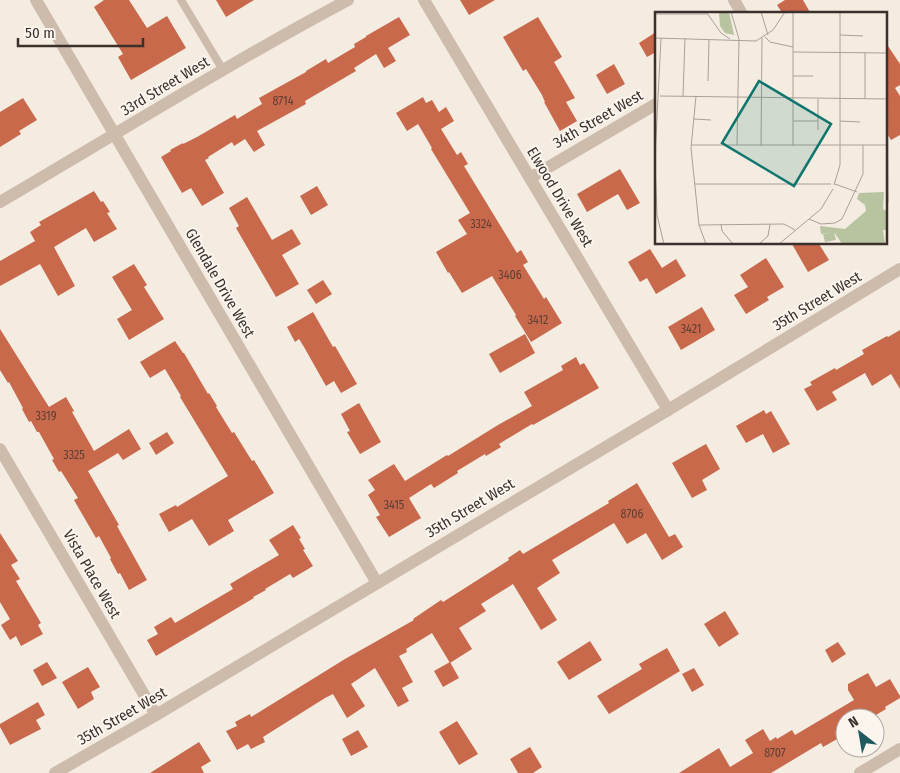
<svg xmlns="http://www.w3.org/2000/svg" width="900" height="773" font-family="'Fira Sans Condensed',sans-serif">
<rect width="100%" height="100%" fill="#f4ebe1"/>
<g fill="#c8694b">
<path d="M104,0h25l18,28 20,-12 19,32 -55,32 -13,-23 5,-3 -29,-47z"/>
<path d="M216,0h38l-28,17z"/>
<path d="M460,0h35l-26,15z"/>
<path d="M785,0h18l8,14h-28l-6,-9z"/>
<path d="M399,17l11,18 -22,13 8,13 -12,7 -8,-14 -22,14 2,3 -51,30 1,3 -49,27 8,14 -11,7 -9,-13 -11,7 -2,-4 -24,15 1,1 -4,2 19,33 -22,13 -11,-18 -9,5 -21,-36 10,-6 -1,-1 13,-7v1l14,-7 38,-22 2,4 25,-15 -3,-6 47,-26v-1l20,-12 2,4 27,-16 -1,-3 12,-7v-1z"/>
<path d="M538,17l24,40 -8,5 21,36 -9,4 11,19 -17,10 -16,-29h1l-3,-7 -16,-26 -3,2 -20,-34z"/>
<path d="M656,32v20l-9,5 -8,-14z"/>
<path d="M886,43l14,21v21l-5,3 5,8v39l-9,5 -5,-8z"/>
<path d="M614,64l11,20 -18,10 -11,-19z"/>
<path d="M423,97l3,6 6,-3 7,12 7,-5 8,14 -13,8 16,26 4,-3 7,12 -4,2 53,87 4,-3 7,12 -5,3 21,34 2,-2 16,26 -31,19 -16,-26 1,-1 -24,-39 -30,17 -13,-21 -1,1 -12,-21 31,-18 -9,-14 12,-7 -39,-64 1,-1 -14,-24 -11,7 -11,-18z"/>
<path d="M23,98l14,22 -18,11 2,3 -21,13v-35z"/>
<path d="M620,169l20,34 -13,7 -9,-16 -31,18 -10,-18z"/>
<path d="M317,186l11,19 -17,10 -11,-19z"/>
<path d="M94,191l7,11 2,-1 7,11 -3,1 10,16 -23,13 -8,-14 -32,19 21,39 -17,10 -18,-32 -40,22v-25l35,-20 -5,-9 11,-7 -2,-3z"/>
<path d="M247,197l25,43 20,-11 9,15 -19,11 17,29 -23,13 -40,-69 3,-2 -10,-18z"/>
<path d="M792,244h27l10,16 -21,12z"/>
<path d="M650,249l12,19 14,-9 10,17 -30,18 -9,-16 -7,4 -12,-20z"/>
<path d="M766,258l18,29 -17,10 2,3 -23,14 -12,-19 14,-8 -8,-12z"/>
<path d="M134,264l13,21 -3,2 20,32 -35,21 -12,-21 15,-9 -20,-33z"/>
<path d="M323,280l9,14 -16,10 -9,-14z"/>
<path d="M702,307l13,23 -34,20 -13,-23z"/>
<path d="M313,312l20,35 2,-1 22,38 -16,9 -7,-12 -8,5 -22,-39 -5,-8 -4,3 -8,-15z"/>
<path d="M0,329l49,78 17,-10 8,14 -2,1 22,39 35,-22 12,20 -18,11 -5,-7 -30,18 31,54 -2,1 30,54 -18,10 -9,-17 -2,1 -8,-15 1,-1 -12,-22 -3,2 -22,-38 4,-2 -17,-27 -2,1 -7,-12 2,-1 -15,-27h-2l-6,-11 -2,1 -7,-13 1,-1 -14,-26 -1,1 -8,-13z"/>
<path d="M900,330v59l-9,-15 -19,12 -7,-13 -33,19 5,8 -20,11 -13,-22 8,-4 -2,-3 25,-14 1,2 28,-16 -2,-4 25,-14 1,1z"/>
<path d="M525,334l10,19 -35,20 -11,-19z"/>
<path d="M175,341l8,12h1l24,41 1,-1 8,13 -1,1 16,26 2,-1 18,29 2,-1 20,33 -46,27 6,11 -25,15 -17,-27 -23,13 -10,-18 17,-9 1,2 51,-31 -48,-79 1,-1 -16,-27 -15,9 -10,-16z"/>
<path d="M576,357l4,8 4,-2 15,25 -66,37 -1,-1 -25,15 -8,5 2,3 -15,9 -1,-2 -28,17 1,2 -24,15 -3,-4 -22,14 12,20 -32,19 -13,-20 4,-2 -12,-20 7,-5 -7,-10 26,-16 11,17 42,-26 1,1 50,-31 34,-19 -8,-14 39,-22 -2,-4z"/>
<path d="M359,403l22,39 -21,12 -13,-22 3,-1 -9,-17z"/>
<path d="M764,410l2,4 5,-3 19,33 -17,9 -10,-19 -17,9 -10,-17z"/>
<path d="M167,432l7,11 -18,12 -7,-12z"/>
<path d="M706,444l14,25 -18,11 5,10 -15,8 -20,-35z"/>
<path d="M637,483l32,54 6,-3 8,13 -21,13 -16,-27 -19,11 -13,-21 -62,37 8,13 -23,15 20,32 -16,10 -28,-46 -32,20 5,7 -27,17 13,21 -22,14 -18,-30 -26,16 1,3 -8,4 14,26 -11,6 7,13 -11,6 -23,-39 -24,16 14,22 -18,12 -14,-24 -8,4 -62,39 2,5 -14,7 -3,-5 -11,6 -11,-19 11,-5 -2,-4 15,-8 1,3 94,-58 69,-39 -1,-1 28,-19 2,2 66,-42 -1,-2 12,-8 3,4 86,-51 -1,-2z"/>
<path d="M293,525l8,13 -2,1 6,10 -2,1 10,16 -20,12 -3,-4 -25,15 1,1 -13,7 1,1 -98,58 -9,-16 11,-6 -4,-7 17,-10 4,6 58,-34 -3,-5 49,-29 -10,-15z"/>
<path d="M0,533l18,28 -7,4 9,14 -4,2 25,42 -3,2 5,9 -22,12 -5,-10 -6,4 -9,-15 9,-6 -10,-17z"/>
<path d="M725,611l14,23 -20,13 -15,-23z"/>
<path d="M590,641l12,19 -33,20 -12,-18z"/>
<path d="M838,642l8,12 -14,9 -7,-13z"/>
<path d="M667,648l13,23 -71,43 -12,-18 45,-27 -3,-5z"/>
<path d="M47,662l10,16 -15,8 -9,-16z"/>
<path d="M450,662l9,16 -16,9 -9,-16z"/>
<path d="M88,667l12,20 -9,5 3,7 -16,10 -16,-27z"/>
<path d="M694,668l10,17 -12,7 -10,-18z"/>
<path d="M868,673l8,14 14,-8 10,17v2l-15,9 1,2 -15,9h-26v12l-8,4 2,4 -16,9 -2,-4 -50,30h-92l40,-25 11,19 23,-14 -8,-13 18,-11 7,12 6,-4 1,2 15,-9 3,5 59,-35 -6,-10v-6z"/>
<path d="M38,702l7,13 -9,5 5,9 -31,16 -10,-18v-3z"/>
<path d="M457,721l21,33 -19,11 -20,-33z"/>
<path d="M358,730l10,17 -17,9 -9,-17z"/>
<path d="M199,742l12,19 -10,6 3,6h-54z"/>
<path d="M530,747l12,20 -9,6h-15l-8,-14z"/>
</g>
<g fill="none" stroke-linecap="round" stroke-linejoin="round">
<path stroke="#cdbbac" stroke-width="8" d="M181,0l42,70"/>
<g stroke="#cdbbac" stroke-width="12">
<path d="M36,0l341,583"/>
<path d="M424,0l244,410"/>
<path d="M734,0l8,14"/>
<path d="M530,178l126,-74"/>
<path d="M0,202c116,-68 230,-139 348,-202"/>
<path d="M0,449l156,266"/>
<path d="M55,773l101,-58 512,-305 232,-141"/>
<path d="M860,773l40,-24"/>
</g>
</g>
<g text-anchor="middle" dominant-baseline="central" stroke-width="4" stroke-linejoin="round" paint-order="stroke">
<g font-size="12" fill="#5e3e33">
<text x="283" y="101">8714</text>
<text x="481" y="224">3324</text>
<text x="510" y="275">3406</text>
<text x="538" y="320">3412</text>
<text x="691" y="329">3421</text>
<text x="46" y="416">3319</text>
<text x="74" y="455">3325</text>
<text x="394" y="505">3415</text>
<text x="632" y="514">8706</text>
<text x="775" y="753">8707</text>
</g>
<g font-size="15" fill="#3b302b" stroke="#fbf5ee">
<text transform="translate(165 86) rotate(-31)">33rd Street West</text>
<text transform="translate(598 119) rotate(-30)">34th Street West</text>
<text transform="translate(560 197) rotate(59)">Elwood Drive West</text>
<text transform="translate(220 283) rotate(60)">Glendale Drive West</text>
<text transform="translate(817 301) rotate(-31)">35th Street West</text>
<text transform="translate(470 508) rotate(-31)">35th Street West</text>
<text transform="translate(92 574) rotate(60)">Vista Place West</text>
<text transform="translate(122 716) rotate(-30)">35th Street West</text>
</g>
</g>
<g transform="translate(655 12)">
<rect width="232" height="232" fill="#f4ebe1"/>
<path d="M64,0h10l5,23 -9,-2 -5,-7zM229,180l-1,17 5,3 -2,18h-3l2,14h-43l-8,-12 2,8 -11,2 -2,-8 10,-2 -12,2 -1,-8 25,3 21,-18 -1,-6 -8,-6 2,-6z" fill="#b8c4a0"/>
<path fill="none" stroke="#aaa098" stroke-width="1" d="M76,0l8,27 -2,106M106,0l7,23M232,0l1,191M52,1l14,20 9,6M0,2h52M185,23l23,1M110,25l5,5 23,5M0,26l101,3 17,-11 12,-18M138,40l94,1M138,64h20M53,69l1,-42M5,84l228,3M28,84l2,-58M41,84l-5,52 8,77 7,19M163,87v31M210,87v-46M39,107l17,1M138,109h25M185,109l20,1M36,133h197M106,134l1,-108M138,134v-134M0,145l6,-119M0,151l2,52 7,29M40,172h136M180,172l22,8M179,173l6,-20v-153M154,207l12,5 14,-1 7,-4 21,-45v-29M66,212l1,7 11,13M44,213l85,-1 11,6M104,232l9,-8 2,-12M124,232l42,-35 12,-20"/>
<path fill="#0f766e" fill-opacity="0.15" stroke="#0f766e" stroke-width="2.5" d="M104,69l72,43 -37,62 -72,-43z"/>
<rect width="232" height="232" fill="none" stroke="#3b302b" stroke-width="2.5"/>
</g>
<g transform="translate(860 733) rotate(329)"><circle r="24" fill="#fbf5ee" stroke="#aea6a0"/>
<path d="M0-4L9 19L0 12L-9 19Z" fill="#1f5a5e"/>
<text y="-8" font-size="14" font-weight="bold" text-anchor="middle" fill="#3b302b">N</text>
</g>
<path d="M18 38v8h125v-8" fill="none" stroke="#3b302b" stroke-width="2.5"/>
<text x="25" y="38" font-size="15" fill="#3b302b" stroke="#fbf5ee" stroke-width="4" paint-order="stroke">50 m</text>
</svg>
